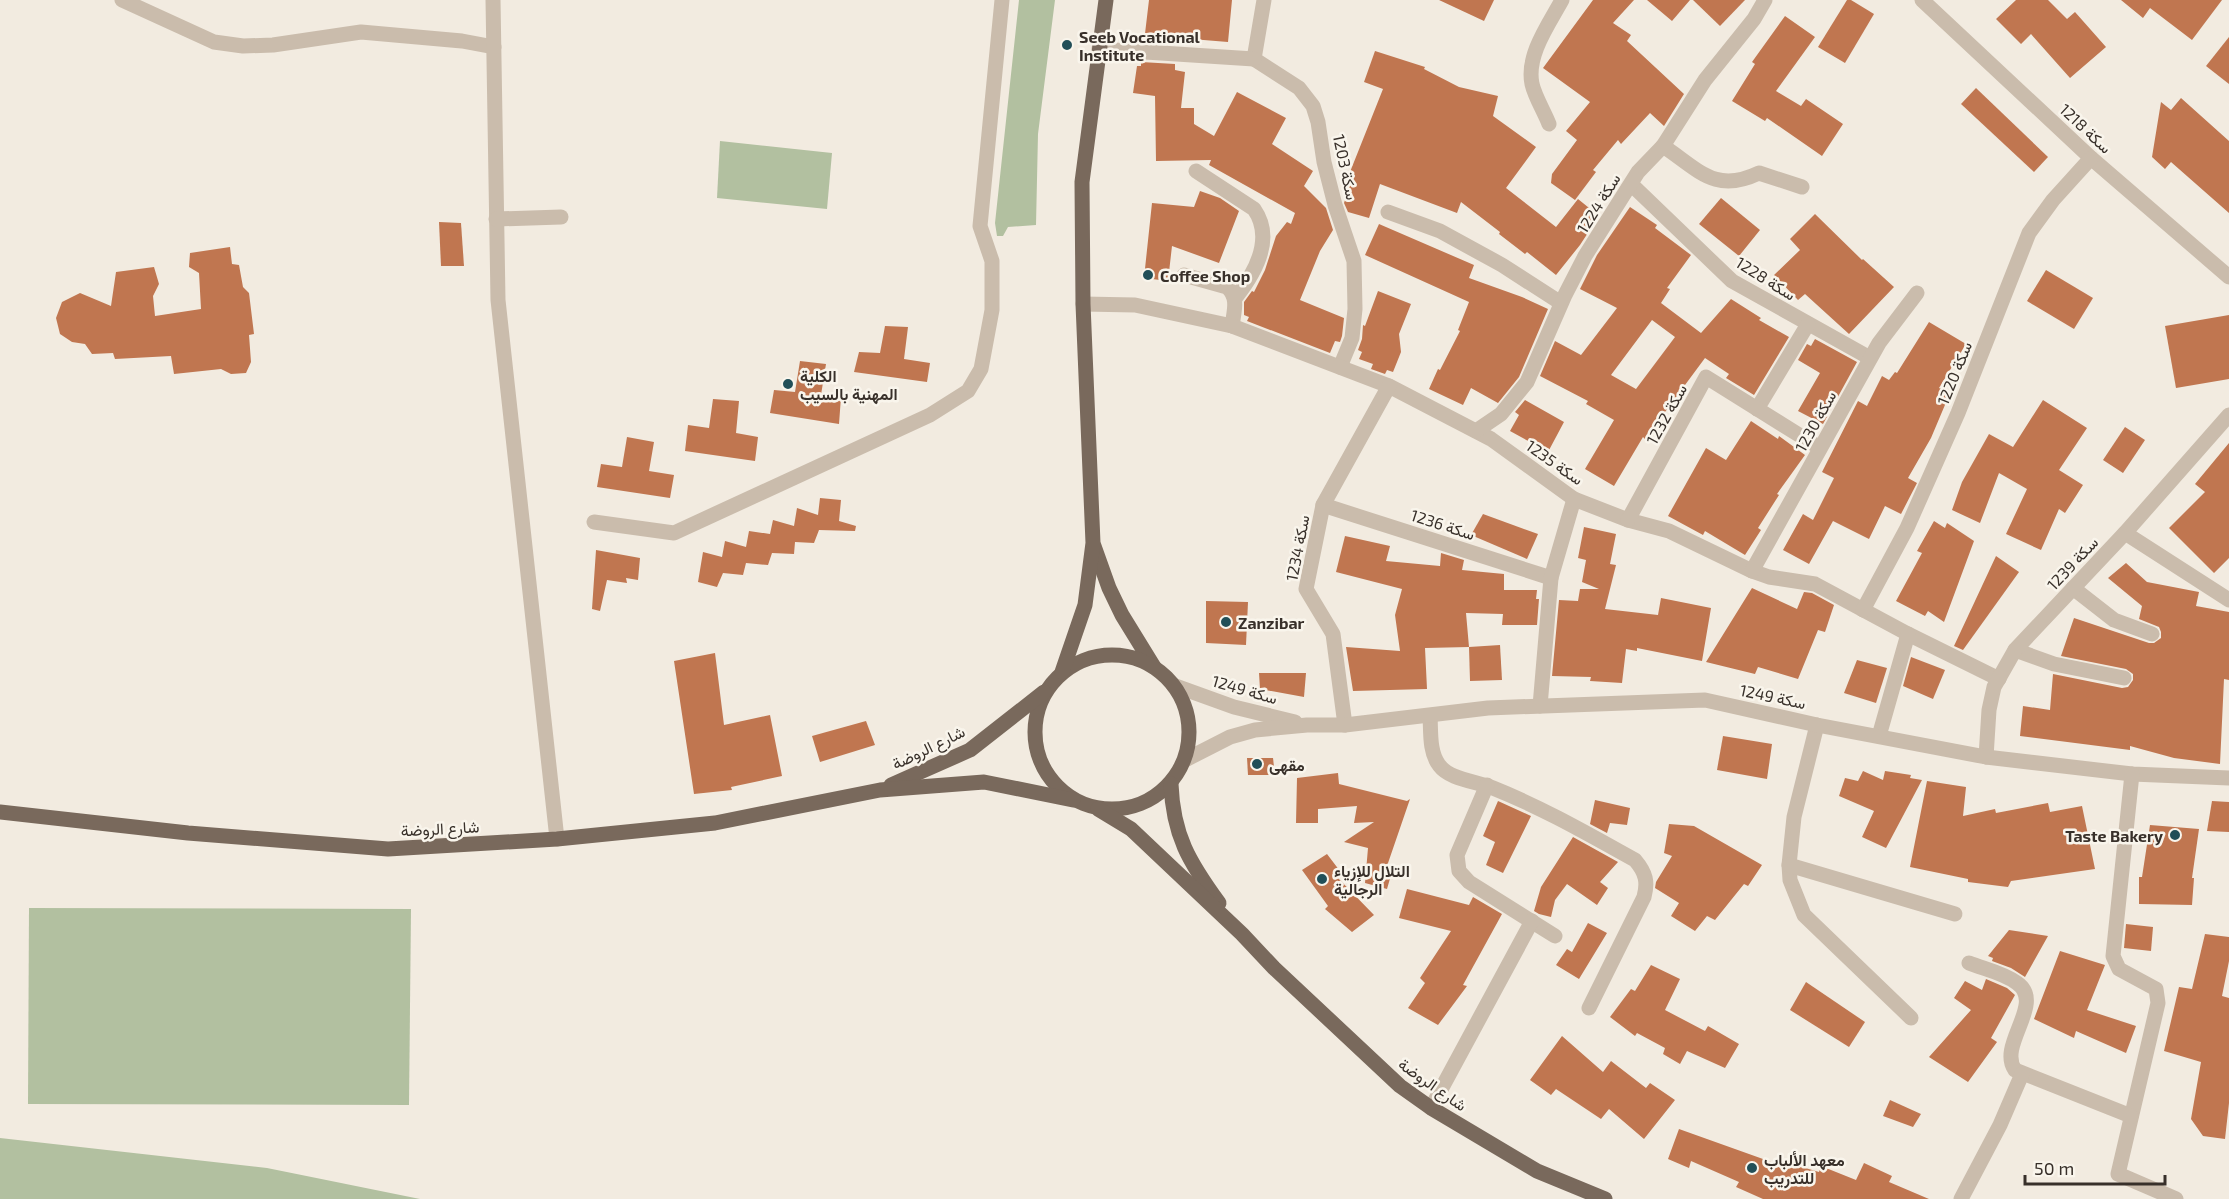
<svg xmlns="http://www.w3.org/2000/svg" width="2229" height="1199" font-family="'Exo 2',Vazirmatn,sans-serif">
<rect width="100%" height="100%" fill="#f2ebe0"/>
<g fill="#b2c0a0">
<path d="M1019,0h36l-17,134 -2,91 -28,2 -5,9h-6l-2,-13z"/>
<path d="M720,141l112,12 -5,56 -110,-11z"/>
<path d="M29,908l382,1 -2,196 -381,-1z"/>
<path d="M0,1138l267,30 153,31h-420z"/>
</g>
<g fill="#c07650" fill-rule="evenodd">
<path d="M1149,0h83l-4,42 -49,-4 -1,6 -34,-2z"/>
<path d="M1439,0h55l-10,21z"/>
<path d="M1593,0h41l-21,23 18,12 -4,6 57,53 -20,32 -14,-13 -29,31 -3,-4 -25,30 3,2 -21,28 -24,-17 1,-9 25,-34 -11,-9 24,-29 -47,-34z"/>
<path d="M1647,0h43l-18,21z"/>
<path d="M1693,0h52l-25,26z"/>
<path d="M1847,0h4l23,14 -29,49 -27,-16z"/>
<path d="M2016,0h32l19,19 8,-7 31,35 -36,31 -39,-44 -10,10 -25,-25z"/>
<path d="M2121,0h101l-30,40 -42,-32 -7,10z"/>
<path d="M1785,16l30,21 -39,54 25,15 5,-7 37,25 -21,32 -55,-38 -2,3 -33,-20 23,-37 -3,-2z"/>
<path d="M2229,37v47l-23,-18z"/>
<path d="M1375,51l50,16 -1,2 35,18 39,9 -5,20 43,31 -30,41 50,39 22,-28 21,17 -19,29 -24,30 -29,-23 -2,2 -26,-20 1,-2 -39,-30 -4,11 -77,-29 -11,34 -21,-6 -4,-9 10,-30 -4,-1 33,-83 -19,-7z"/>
<path d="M1141,62l34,2v6l10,2 -4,36h13v16l20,12 23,-44 49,26 -14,26 41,27 -9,15 22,22 7,22 -13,21 -20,49 44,18 -2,18 -2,6 -5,-1 -5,12 -83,-32 2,-4 -5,-2v-13l8,-11 2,1 11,-22 11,-34 11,-14 4,2 4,-11 -86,-48 2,-5 -55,1 -1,-65 -22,-3 4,-27h4z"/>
<path d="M1976,88l72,69 -14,15 -73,-68z"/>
<path d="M2181,98l48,43v72l-58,-51 -6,7 -13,-12 9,-55 10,8z"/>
<path d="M1200,191l20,7 19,13 -20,52 -47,-17 -4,35 -24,-3 8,-75 42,4z"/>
<path d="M1721,198l39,32 -21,26 -40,-32z"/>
<path d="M1630,207l27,18 -2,3 36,27 -24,33 3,1 -9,14 40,30 30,-34 30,19 -2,2 30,17 -35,58 -28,-17 3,-4 -24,-16 -60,81 -2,-2 -29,49 -29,-17 29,-49 -28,-16 2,-3 -48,-25 15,-35 26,14 36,-47 -37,-19 17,-34zM1652,320l23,17 -39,52 -25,-14z"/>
<path d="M1815,214l47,46 1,-1 31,28 -45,47 -44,-40 -7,6 -24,-25 26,-25 -10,-11z"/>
<path d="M439,222l22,1 3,43h-23z"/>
<path d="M1379,224l95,41 -5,13 53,19 26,12 -29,68 -21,26 -27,-15 -8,17 -34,-16 9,-20 2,1 20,-39 -2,-1 11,-28 -104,-47z"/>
<path d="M230,247l2,17 7,1 4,22 6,6 5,41 -5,1 2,27 -5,11 -15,1 -10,-5 -47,5 -3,-18 -56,3 -2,-6 -21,1 -7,-10 -13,-2 -12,-8 -4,-16 6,-16 18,-9 31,13 5,-34 38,-5 5,17 -6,12 2,20 46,-7 -2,-36 -10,-6 1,-14z"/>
<path d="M2046,270l47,28 -19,31 -47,-28z"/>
<path d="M1378,291l33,13 -12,30 2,18 -8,20 -6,-2 -2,4 -14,-5 2,-5 -14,-5 3,-7 -4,-2 4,-11 1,-14 2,1z"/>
<path d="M2229,315v64l-53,9 -11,-62z"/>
<path d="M1929,322l37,22 -27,44 11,5 -19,45 -23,40 9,5 -16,31 -16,-8 -16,33 -36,-18 -24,43 -26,-14 20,-36 10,6 21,-42 -12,-6 36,-71 9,5 15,-30 7,4 6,-8 2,1z"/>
<path d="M885,326l23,1 -4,32 26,4 -3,19 -73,-10 5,-20 21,1z"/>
<path d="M1815,339l42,23 -34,62 -25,-13 22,-38 -22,-13 9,-16 4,2z"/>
<path d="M800,361l26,3 -5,31 20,2 -2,27 -69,-11 4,-23 21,2z"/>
<path d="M713,399l26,2 -3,32 22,4 -3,24 -70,-10 3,-26 21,3z"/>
<path d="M1525,400l39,22 -16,30 -38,-21 9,-16 -4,-3z"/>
<path d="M2043,400l44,28 -28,42 24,15 -18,28 -6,-4 -18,41 -35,-16 21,-45 -28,-16 -19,50 -28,-13 10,-28 27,-48 24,13z"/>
<path d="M1751,421l27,18 1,-3 26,19 -28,39 2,1 -21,33 3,2 -16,25 -40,-24 -2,4 -35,-19 38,-68 20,12z"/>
<path d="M2125,427l20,13 -22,33 -20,-13z"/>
<path d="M627,437l27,5 -5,29 25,4 -4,23 -73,-11 4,-23 21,3z"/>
<path d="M2229,443v115l-15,15 -45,-45 36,-36 -10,-8z"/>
<path d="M820,498l21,2 -2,21 17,5 -1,5 -36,-1 -5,13 -19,-1 -1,12 -22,-1 -4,12 -22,-2 -3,12 -20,-2 -6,14 -19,-5 5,-30 19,5 3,-16 21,6 3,-16 21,3 3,-14 21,6 3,-18 21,7z"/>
<path d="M1483,514l55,20 -11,25 -56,-24z"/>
<path d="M1934,521l11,7 2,-5 27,18 -30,81 -16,-11 -3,5 -29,-15 26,-48 -5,-2z"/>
<path d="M1584,527l32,7 -6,30 6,1 -11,44 53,6 3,-17 50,10 -9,53 -65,-13v3l-11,-2 -4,34 -32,-2 1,-4 -39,-1 7,-76 19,1 2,-12h19l-17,-7 4,-22 -8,-2z"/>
<path d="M1345,536l45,10 -4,15 54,5 1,-13 23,7 -2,10 42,4v16h33l-1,9h3l-2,26h-35l1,-11 -37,-1 3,34 -44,1 2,41 -74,2 -7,-44 54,4 -5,-36 7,-26 -66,-17z"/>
<path d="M596,550l44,8 -2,22 -12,-2 1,5 -20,-3 -7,31 -8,-2z"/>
<path d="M1996,556l23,16 -56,78 -9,-4z"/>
<path d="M2126,563l21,19 52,10 -3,14 33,6v68l-5,-1 -4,85 -46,-6 -44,-12v4l-110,-14 3,-30 27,4 3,-36 69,14 6,-1 5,-7v-6l-7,-5 -65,-13 13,-38 75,25h5l7,-5v-6l-2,-5 -20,-8 3,-13 -34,-28z"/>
<path d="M1752,588l45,21 7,-17 8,1 22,12 -9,27 -7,-2 -20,49 -40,-12 -3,7 -49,-12z"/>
<path d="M1206,601l42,1 -2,43 -40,-2z"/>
<path d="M1500,645l2,35 -32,1 -1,-34z"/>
<path d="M715,653l9,72 46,-10 12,61 -51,11 1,3 -38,4 -20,-133z"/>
<path d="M1911,657l34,13 -12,29 -30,-13z"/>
<path d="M1857,660l30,8 -11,35 -32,-10z"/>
<path d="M1259,673h47l-2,24 -44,-8z"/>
<path d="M866,721l9,24 -55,17 -8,-26z"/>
<path d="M1723,736l49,8 -5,35 -50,-9z"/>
<path d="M1247,758h26l2,17h-27z"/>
<path d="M1863,771l20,9 2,-9 26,4 -1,3 12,2 -36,68 -24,-11 12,-26 -35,-15 6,-18 13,3z"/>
<path d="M1338,773l1,11 68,17 3,-2 -23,67 6,2 -6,21 -22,-6 3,-35 -24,-6 30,-20 -20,1 3,-17 -39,3v14h-22l1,-45z"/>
<path d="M1927,781l39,6 -3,29 32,-7 1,4 52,-10 2,9 32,-6 13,63 -84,12 -3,6 -40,-5v-3l-58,-12z"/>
<path d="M1595,800l35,8 -3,17 -17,-2 -3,10 -17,-9z"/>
<path d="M1498,801l33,15 -28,57 -17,-8 9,-23 -12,-6z"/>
<path d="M2212,801l17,1v30l-22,-1z"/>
<path d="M1669,824l25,2 68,39 -14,21 -4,-2 -29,36 -8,-4 -12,15 -24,-15 8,-13 -24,-15 1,-6 16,-26 -8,-3z"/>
<path d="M2150,825l49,4 -7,49h2l-2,27 -53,-1v-27h3z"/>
<path d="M1573,837l45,25 -18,20 8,6 -11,17 -30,-21 -12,16 -4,17 -12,-3 -5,-3 7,-24z"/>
<path d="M1327,854l19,25 -10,-3 38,39 -22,17 -27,-23 3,-3 -26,-36z"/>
<path d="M1407,889l62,16 4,-8 29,17 -39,71 4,1 -29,39 -30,-17 17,-25 -5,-5 31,-47 -52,-13z"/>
<path d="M1588,923l19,10 -28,46 -23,-14 11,-16 5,3z"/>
<path d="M2126,924l27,3 -2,24 -27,-3z"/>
<path d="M2009,930l39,6 -23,41 -14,-9 -19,-7 1,-3 -5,-2z"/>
<path d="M2205,934l24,3v24l-7,35 7,2v105l-4,36 -22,-3 -12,-17 10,-57 -37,-11 15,-64 13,2z"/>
<path d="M2060,951l45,14 -18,45 49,16 -10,27 -50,-22 -2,7 -40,-19z"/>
<path d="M1651,965l29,14 -15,31 40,21 3,-5 31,18 -14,24 -38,-17 -7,13 -17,-10 2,-6 -28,-15 -2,3 -25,-19 21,-28 4,2z"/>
<path d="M1986,979l21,9 8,7 -24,43 6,4 -29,40 -39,-25 42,-47 -17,-12 11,-17 17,9z"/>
<path d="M1806,982l59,40 -16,25 -59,-37z"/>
<path d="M1562,1036l41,36 8,-11 35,27 4,-5 25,17 -31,39 -35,-30 -8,10 -45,-30 -5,6 -21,-15z"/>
<path d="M1890,1100l31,14 -8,13 -30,-11z"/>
<path d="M1679,1129l98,35 1,-4 41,12 2,-6 35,14 8,-17 28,13 -3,6 40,17h-166l-27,-12 3,-5 -48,-21 -2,7 -21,-9z"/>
</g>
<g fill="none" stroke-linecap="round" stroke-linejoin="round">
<g stroke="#cabcac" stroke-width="15">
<path d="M122,0l92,42 29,4 30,-1 88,-13 101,9 32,6"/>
<path d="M493,0l5,300 59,539"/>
<path d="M1264,0l-10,59 45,29 14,18 5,16 6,40 11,43 19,56 1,48 -3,29 -12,29"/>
<path d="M1922,0l169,158 138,119"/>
<path d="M1099,49l155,10"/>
<path d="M1549,124c-5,-13 -14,-27 -17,-40 -6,-29 17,-60 30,-84"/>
<path d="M1663,146c36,24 52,48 96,27l43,14"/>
<path d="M1196,171l58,38c21,30 1,64 -18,88"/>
<path d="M1631,184l101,97 138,77"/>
<path d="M1388,212l52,19 62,34 59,38"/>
<path d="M496,219l65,-2"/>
<path d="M1184,275l43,12c12,11 7,24 5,39"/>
<path d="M1083,304l52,1 97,21 157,60 102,53 83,60 54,21 41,11 83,40 17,6 46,7 93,50 91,45"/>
<path d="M1757,409l51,-85"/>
<path d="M1476,431l25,-17 26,-32 38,-87 20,-39 53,-84 25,-26 42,-66 49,-61 11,-19"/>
<path d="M1323,505l228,73"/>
<path d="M1628,520l78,-143 114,71"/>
<path d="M594,522l80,11 256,-118 38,-24 13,-22 11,-59v-49l-12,-35 22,-226"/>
<path d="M2125,533l104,67"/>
<path d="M1752,571l127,-228 38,-50"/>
<path d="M2073,588l41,32 38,14"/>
<path d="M1863,610l44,-82 51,-115 71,-180 24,-33 38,-42"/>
<path d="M2015,650l39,14 70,14"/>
<path d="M1173,685l61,22 61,15"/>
<path d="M1540,706l11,-128 23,-79"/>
<path d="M1430,716c1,15 -1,36 9,49 11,15 37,16 54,23 50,20 95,46 142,72 11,13 13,22 9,37l-55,111"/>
<path d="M1345,725l-12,-91 -27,-45 17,-84 66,-119"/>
<path d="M1817,725l-23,92 -5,48 1,15 14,35 107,103"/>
<path d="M1879,736l29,-102"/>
<path d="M1986,757l3,-47 5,-23 21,-37 110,-117 104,-118"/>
<path d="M1185,760l45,-23 25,-7 52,-5h38l143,-17 217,-8 112,25 169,32 146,17 97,4"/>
<path d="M2132,774l-19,182 6,13 37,20 2,14 -40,171 58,25"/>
<path d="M1487,785l-30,70 2,16 10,11 86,54"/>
<path d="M1789,865l166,49"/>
<path d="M1969,963c15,6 35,10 48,20 29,20 -20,62 -2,87l116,46"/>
<path d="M1431,1108l101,-187"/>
<path d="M1961,1199l39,-74 22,-51"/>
</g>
<g stroke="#79695c" stroke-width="15">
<path d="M1094,546l15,42 13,27 32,52"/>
<circle cx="1112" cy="732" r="77"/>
<path d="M1062,672l23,-67 8,-62 -10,-239 -1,-122 24,-182"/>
<path d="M1171,784c2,51 18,78 48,119"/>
<path d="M891,785l79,-35 74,-58"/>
<path d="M1098,809l33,20 111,105 32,34 126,118 31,22 106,63 68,28"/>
<path d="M0,812l188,21 200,16 169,-10 158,-16 165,-33 104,-8 89,18"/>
</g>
</g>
<g fill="#224f58" stroke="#f9f5ec" stroke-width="2">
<circle cx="1067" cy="45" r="6"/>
<circle cx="1148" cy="275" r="6"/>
<circle cx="788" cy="384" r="6"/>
<circle cx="1226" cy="622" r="6"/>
<circle cx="1257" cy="764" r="6"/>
<circle cx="2175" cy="835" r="6"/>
<circle cx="1322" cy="879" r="6"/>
<circle cx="1752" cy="1168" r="6"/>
</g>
<g text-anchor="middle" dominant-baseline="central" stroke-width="5" stroke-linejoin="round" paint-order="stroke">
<g font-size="16" font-weight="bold" fill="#38302a" stroke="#f9f5ec" text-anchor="start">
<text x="1079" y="36">Seeb Vocational<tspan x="1079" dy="18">Institute</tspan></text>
<text x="1160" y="275">Coffee Shop</text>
<text x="800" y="375">الكلية<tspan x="800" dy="18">المهنية بالسيب</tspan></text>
<text x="1238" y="622">Zanzibar</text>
<text x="1269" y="764">مقهى</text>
<text x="2163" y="835" text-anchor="end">Taste Bakery</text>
<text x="1334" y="870">التلال للإزياء<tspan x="1334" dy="18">الرجالية</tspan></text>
<text x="1764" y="1159">معهد الألباب<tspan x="1764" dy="18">للتدريب</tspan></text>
</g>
<g font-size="16" fill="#38302a" stroke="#f9f5ec">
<text transform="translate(2086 128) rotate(43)">سكة 1218</text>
<text transform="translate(1346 167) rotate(78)">سكة 1203</text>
<text transform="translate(1598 203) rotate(-58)">سكة 1224</text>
<text transform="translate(1766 278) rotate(32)">سكة 1228</text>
<text transform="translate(1954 373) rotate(-68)">سكة 1220</text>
<text transform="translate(1666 414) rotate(-61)">سكة 1232</text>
<text transform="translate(1815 421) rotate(-61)">سكة 1230</text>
<text transform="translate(1555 462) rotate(35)">سكة 1235</text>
<text transform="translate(1443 524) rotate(18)">سكة 1236</text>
<text transform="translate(1297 548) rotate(-79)">سكة 1234</text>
<text transform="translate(2072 563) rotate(-47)">سكة 1239</text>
<text transform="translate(1245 689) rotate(16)">سكة 1249</text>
<text transform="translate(1773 696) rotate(12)">سكة 1249</text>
<text transform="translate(928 747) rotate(-26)">شارع الروضة</text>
<text transform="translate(440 828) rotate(-3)">شارع الروضة</text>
<text transform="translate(1433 1084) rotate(35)">شارع الروضة</text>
</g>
</g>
<path d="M2025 1175v9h140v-9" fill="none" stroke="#38302a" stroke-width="3"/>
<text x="2034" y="1175" font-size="18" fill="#38302a" stroke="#f9f5ec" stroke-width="4.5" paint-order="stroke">50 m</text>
</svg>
